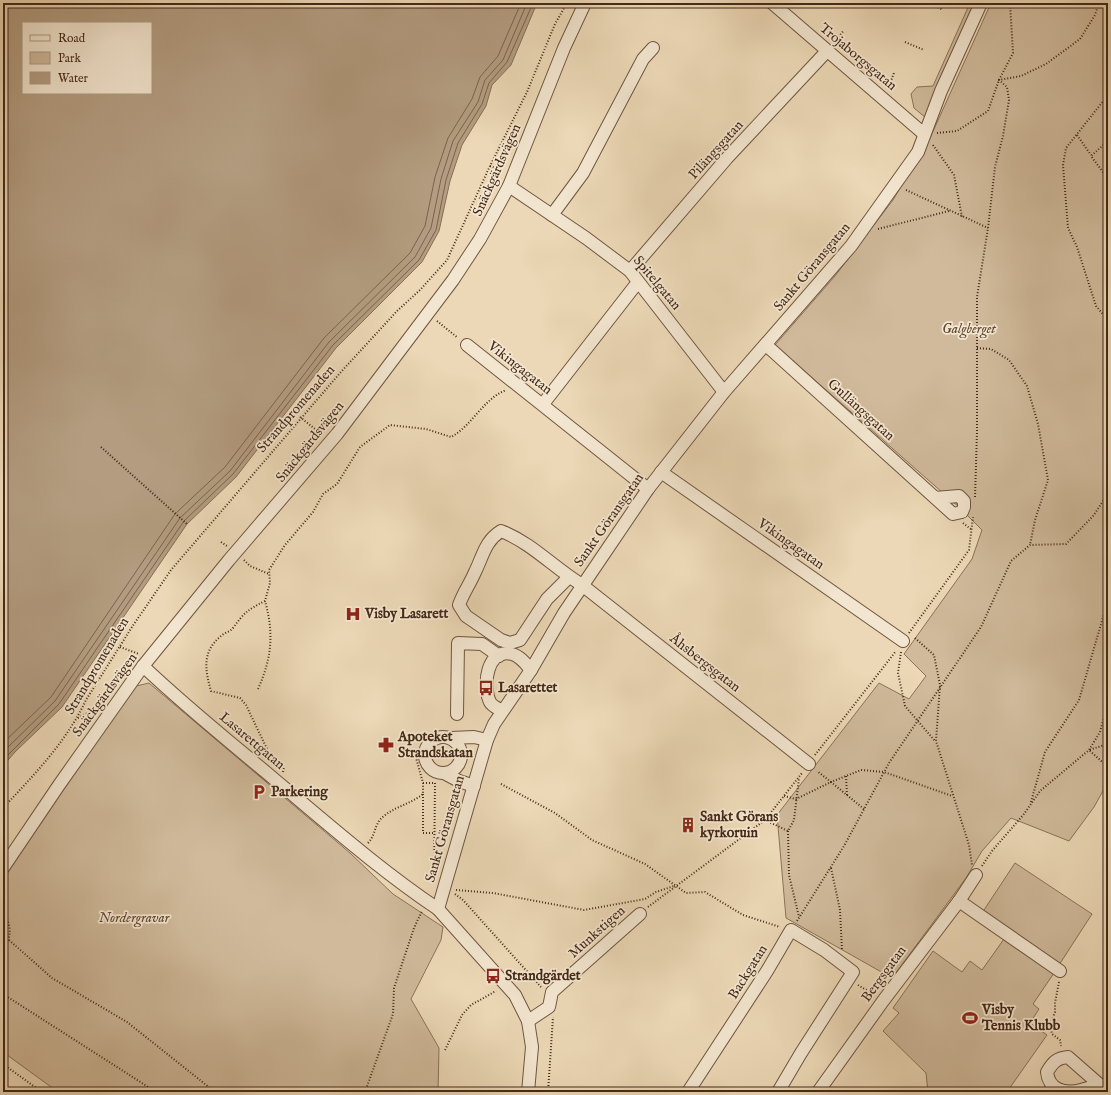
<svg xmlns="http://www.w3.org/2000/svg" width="1111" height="1095" font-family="'IM FELL English',serif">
<rect width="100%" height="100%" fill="#ecd8b6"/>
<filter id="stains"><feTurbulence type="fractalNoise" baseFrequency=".005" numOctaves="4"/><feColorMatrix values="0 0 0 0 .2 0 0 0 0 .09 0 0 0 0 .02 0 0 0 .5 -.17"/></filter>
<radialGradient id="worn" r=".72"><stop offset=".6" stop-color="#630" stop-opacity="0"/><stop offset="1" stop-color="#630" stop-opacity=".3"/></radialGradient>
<g fill="#d0ba9b" stroke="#8a725a">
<path d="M970,3h8l-52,115 -12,-10 -3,-14 6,-7 16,-1z"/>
<path d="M991,3h117v779l-14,25 -25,34 -58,-23 -29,33 -16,27 -74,100 -106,-60 -9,-103 102,-132 30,16 17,-23 -22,-22 68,-95 10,-29 -22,-22 -185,-163 60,-69 58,-76 37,-62z"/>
<path d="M149,683l201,170 43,41 50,33 -2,13 -30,59 28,49 -1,44h-355l-5,-3 -4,3h-16l-55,-40v-174l32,-50 97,-141z"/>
<path d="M1015,863l77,51 -33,51 -77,-52z"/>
<path d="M1004,939l50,34 -21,31 6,5 -9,14 17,12 -38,54 5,3h-86l-2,-19 -43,-42 16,-18 -6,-5 40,-57 29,21 8,-11 12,9z"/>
</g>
<path fill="#b39c80" stroke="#876e56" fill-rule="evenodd" d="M3,3h534l-26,62 -19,20 -6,21 -24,39 -12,36 -11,50 -17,31 -86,86 -100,129 -49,47 -125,183 -47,45 -12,14zM23,23h128v70h-128z"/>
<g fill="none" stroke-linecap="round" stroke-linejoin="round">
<g stroke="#7c624c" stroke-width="1">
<path d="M3,743l48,-46 124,-183 50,-47 99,-129 86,-85 15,-27 10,-49 13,-39 24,-39 8,-22 18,-21 23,-53"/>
<path d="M3,752l52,-51 125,-183 50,-47 99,-129 86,-85 16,-29 10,-49 12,-38 25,-39 7,-22 18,-20 24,-57"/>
<path d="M3,760l56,-56 125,-183 49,-47 100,-129 86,-85 17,-30 10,-50 12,-37 24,-39 7,-21 18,-21 26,-59"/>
</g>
<defs>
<g id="minor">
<path d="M772,3l152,131"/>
<path d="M509,186l77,52 44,33 94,121"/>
<path d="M552,215l31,-42 60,-114 10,-11"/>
<path d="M630,271l97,-113 100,-107"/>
<path d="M467,345l181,144"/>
<path d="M766,345l187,169 9,-2 2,-5v-6l-5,-5 -24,2"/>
<path d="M543,404l95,-122"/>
<path d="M661,472l242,169"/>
<path d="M569,577l-22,22 -27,41 -10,3 -9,-3 -35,-24 -7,-11c4,-12 11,-21 16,-33 8,-16 10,-31 26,-41 31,12 53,37 81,54l227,179"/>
<path d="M143,666c42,40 87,76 131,113 54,45 106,91 164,130"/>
<path d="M502,711c-3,-2 -10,-5 -12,-9 -8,-16 -3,-55 22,-48 8,2 14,10 19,16"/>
<path d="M457,714l1,-71 24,1 17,12"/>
<circle cx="443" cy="755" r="18"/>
<path d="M451,738l23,-1 13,3"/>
<path d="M444,773l15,8 15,5"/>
<path d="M3,868l56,-83 84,-119 86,-106 108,-126 116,-154 27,-41 29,-53 55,-138 21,-45"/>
<path d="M959,901l101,70"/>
<path d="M528,1021l21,-14 3,-15 88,-78"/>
<path d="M1103,1088c-3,0 -6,-2 -9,-1 -5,0 -9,2 -13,3 -17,4 -32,0 -34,-18 6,-10 10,-14 21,-15l40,35"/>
<path d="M528,1092l4,-45 -4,-26 -13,-26 -77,-86 49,-169 7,-16 37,-54 33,-57 84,-124 76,-97 127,-146 67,-94 23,-61 40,-88"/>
<path d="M688,1092l79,-121 24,-41 33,20 29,22 -52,81 -23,39"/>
<path d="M818,1092l65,-91 76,-100 17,-26"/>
</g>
</defs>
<use href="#minor" stroke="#6f5540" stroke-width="14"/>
<g stroke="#452918" stroke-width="2" stroke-dasharray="1 2" stroke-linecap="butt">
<path d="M930,3l13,7"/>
<path d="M835,42l9,-12"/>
<path d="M905,42l19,8"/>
<path d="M888,88l6,-15"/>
<path d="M1108,95l-42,53 -3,17 5,63 9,19 19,59 12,14"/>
<path d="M937,133l20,-2 31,-20 11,-31 14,-27 -3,-50"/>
<path d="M1077,135l14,20"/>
<path d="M1108,141l-17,15 17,23"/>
<path d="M933,145l21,30 8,42"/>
<path d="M490,166l13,5"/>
<path d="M906,190l82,38"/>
<path d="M878,229l71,-18"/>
<path d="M437,321l21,17"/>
<path d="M977,348l14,1 18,11 18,26 11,38 10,56 -13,40 -5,25"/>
<path d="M300,417l15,12"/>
<path d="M101,447l86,77"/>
<path d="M975,497l2,-65v-135l11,-69 7,-61 8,-31 6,-36 -2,-13 -8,-7 22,-4 25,-12 34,-25 15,-24 4,-12"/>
<path d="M963,523l9,7"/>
<path d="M221,542l6,4"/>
<path d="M244,560l6,6 19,8"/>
<path d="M909,633l60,-83 4,-33"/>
<path d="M915,638l19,17 6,30 -4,56 33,104 3,20"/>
<path d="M120,647l19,7"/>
<path d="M901,652l-3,21 7,33 30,35"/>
<path d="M258,689c14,-31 16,-56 7,-88"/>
<path d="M78,718l21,-11"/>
<path d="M1108,744l-19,6 19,17"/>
<path d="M815,755l81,-104"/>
<path d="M283,772l1,-5 -16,-16 -22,-46 -6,-7 -29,-7c-6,-21 -9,-39 9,-54 3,-4 10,-5 13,-9 11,-15 14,-18 32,-27l5,-18 -1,-13 16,-25 28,-33 10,-18 14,-10 23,-37 30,-22 36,4 25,8c21,-11 32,-38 55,-47"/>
<path d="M846,776l1,19"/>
<path d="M423,783h12l-1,95"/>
<path d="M501,784l54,29 37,27 53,24 41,29 19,-1 38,23 37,12"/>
<path d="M423,794v39h12"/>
<path d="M784,796l12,3 35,-17 -14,-11"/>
<path d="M1031,802l14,-50 34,-52 29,-100"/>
<path d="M3,808c31,-33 64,-67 83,-108l46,-73 39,-57 169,-197 57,-62 23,-21 27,-30 43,-94 37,-74 28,-68 12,-21"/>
<path d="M864,809l-33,-27 30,-12 23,2 68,24"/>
<path d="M765,820l23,11 6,-11 5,-42"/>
<path d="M788,831l1,44 10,42"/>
<path d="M368,843c8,-8 6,-20 16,-27 12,-10 27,-12 39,-22v-11l-8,-29 9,-1"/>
<path d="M982,866l10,-15 32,-37 16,-23 49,-41 11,-18 8,-30"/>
<path d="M831,868l9,42 2,40"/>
<path d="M456,890l37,3 91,17 61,-11 11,-7 18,-6"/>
<path d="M455,894l8,6 78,87"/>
<path d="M648,907l117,-87 37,-47"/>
<path d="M3,911c9,16 9,24 0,40"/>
<path d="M797,921l47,-75 45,-83 92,-136 30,-66 19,-16 36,-1 28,-29 14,-22"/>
<path d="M9,940l43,38 75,44 88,70"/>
<path d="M1059,982l-4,21v9l-5,13 2,9 8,6 1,6"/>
<path d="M858,985l15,9"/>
<path d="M3,994l153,98"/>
<path d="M445,1050l17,-35 9,-10 25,-14"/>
<path d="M3,1064l39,28"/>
<path d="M365,1092l28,-78 1,-26 20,-60 8,-17"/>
<path d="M548,1092l5,-75"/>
</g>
<use href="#minor" stroke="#f3e6d0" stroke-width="12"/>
</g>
<defs>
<symbol id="hospital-bare" viewBox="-9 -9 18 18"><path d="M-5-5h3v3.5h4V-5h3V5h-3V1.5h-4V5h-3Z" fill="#8f2418" stroke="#f3e6d0" stroke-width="2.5" paint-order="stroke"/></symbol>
<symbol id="bus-bare" viewBox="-9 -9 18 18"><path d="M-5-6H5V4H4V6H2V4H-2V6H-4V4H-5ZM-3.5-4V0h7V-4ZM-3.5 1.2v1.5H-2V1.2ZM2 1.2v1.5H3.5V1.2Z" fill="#8f2418" stroke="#f3e6d0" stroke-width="2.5" paint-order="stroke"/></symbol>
<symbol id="pharmacy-bare" viewBox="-9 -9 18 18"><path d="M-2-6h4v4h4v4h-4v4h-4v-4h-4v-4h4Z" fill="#8f2418" stroke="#f3e6d0" stroke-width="2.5" paint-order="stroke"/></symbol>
<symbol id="parking-bare" viewBox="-9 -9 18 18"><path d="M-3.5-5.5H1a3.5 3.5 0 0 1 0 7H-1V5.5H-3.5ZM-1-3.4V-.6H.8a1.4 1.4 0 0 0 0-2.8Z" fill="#8f2418" stroke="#f3e6d0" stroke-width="2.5" paint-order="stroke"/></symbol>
<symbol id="building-bare" viewBox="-9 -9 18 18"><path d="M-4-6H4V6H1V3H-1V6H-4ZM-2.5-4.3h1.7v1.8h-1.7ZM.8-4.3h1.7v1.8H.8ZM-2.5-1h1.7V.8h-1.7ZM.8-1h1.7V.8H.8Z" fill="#8f2418" stroke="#f3e6d0" stroke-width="2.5" paint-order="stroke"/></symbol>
<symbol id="stadium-bare" viewBox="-9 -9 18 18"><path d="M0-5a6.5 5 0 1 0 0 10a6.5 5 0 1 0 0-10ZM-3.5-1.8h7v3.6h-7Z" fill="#8f2418" stroke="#f3e6d0" stroke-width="2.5" paint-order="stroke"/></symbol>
</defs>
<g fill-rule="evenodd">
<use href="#hospital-bare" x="342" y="603" width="22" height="22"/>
<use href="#bus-bare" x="475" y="677" width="22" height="22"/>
<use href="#pharmacy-bare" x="375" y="734" width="22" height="22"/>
<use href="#parking-bare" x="248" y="781" width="22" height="22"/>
<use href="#building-bare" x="677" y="814" width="22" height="22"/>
<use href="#bus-bare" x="482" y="965" width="22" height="22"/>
<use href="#stadium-bare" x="959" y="1007" width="22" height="22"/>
</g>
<g text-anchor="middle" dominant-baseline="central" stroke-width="3.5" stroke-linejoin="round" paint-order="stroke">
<g font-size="14" fill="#452918" stroke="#f3e6d0">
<text transform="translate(858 57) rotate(40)">Trojaborgsgatan</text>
<text transform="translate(716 150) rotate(-48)">Pilängsgatan</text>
<text transform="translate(497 170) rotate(-66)">Snäckgärdsvägen</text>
<text transform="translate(812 267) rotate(-50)">Sankt Göransgatan</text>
<text transform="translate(657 283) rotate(50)">Spitelgatan</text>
<text transform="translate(520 368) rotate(38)">Vikingagatan</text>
<text transform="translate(296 409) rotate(-49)">Strandpromenaden</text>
<text transform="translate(861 410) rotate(42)">Gullängsgatan</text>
<text transform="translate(310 442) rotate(-51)">Snäckgärdsvägen</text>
<text transform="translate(609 520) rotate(-55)">Sankt Göransgatan</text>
<text transform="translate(791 544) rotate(35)">Vikingagatan</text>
<text transform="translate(705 663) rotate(38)">Åhsbergsgatan</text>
<text transform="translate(97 666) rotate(-59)">Strandpromenaden</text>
<text transform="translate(105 695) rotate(-54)">Snäckgärdsvägen</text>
<text transform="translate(252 741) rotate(40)">Lasarettgatan</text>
<text transform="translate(445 829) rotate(-74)">Sankt Göransgatan</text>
<text transform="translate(597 932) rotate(-42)">Munkstigen</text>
<text transform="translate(748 972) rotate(-58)">Backgatan</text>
<text transform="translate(884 974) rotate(-54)">Bergsgatan</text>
</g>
<g font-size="14" font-style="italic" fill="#614632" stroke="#f3e6d0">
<text x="969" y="329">Galgberget</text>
<text x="134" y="918">Nordergravar</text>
</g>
<g font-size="14" font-weight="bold" fill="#452918" stroke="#f3e6d0" text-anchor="start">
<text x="365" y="614">Visby Lasarett</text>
<text x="498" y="688">Lasarettet</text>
<text x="398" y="737">Apoteket<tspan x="398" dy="16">Strandskatan</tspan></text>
<text x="271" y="792">Parkering</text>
<text x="700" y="817">Sankt Görans<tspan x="700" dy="16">kyrkoruin</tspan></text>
<text x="505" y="976">Strandgärdet</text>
<text x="982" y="1010">Visby<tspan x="982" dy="16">Tennis Klubb</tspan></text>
</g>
</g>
<rect width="1111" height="1095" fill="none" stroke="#ecd8b6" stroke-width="16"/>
<rect x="4" y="4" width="1103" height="1087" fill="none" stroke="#452918" stroke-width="2"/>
<rect x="8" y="8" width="1095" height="1079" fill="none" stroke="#452918"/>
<rect x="22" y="22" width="130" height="72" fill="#f3e6d0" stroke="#ad9a86"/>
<rect x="30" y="35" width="20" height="6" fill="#f3e6d0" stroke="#ad9a86"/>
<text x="58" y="42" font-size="12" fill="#452918">Road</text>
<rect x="30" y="52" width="20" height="12" fill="#d0ba9b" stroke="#ad9a86"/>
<text x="58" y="62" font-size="12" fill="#452918">Park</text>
<rect x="30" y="72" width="20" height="12" fill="#b39c80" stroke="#ad9a86"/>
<text x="58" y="82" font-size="12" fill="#452918">Water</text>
<rect width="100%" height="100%" filter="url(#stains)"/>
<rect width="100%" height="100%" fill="url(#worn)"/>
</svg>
